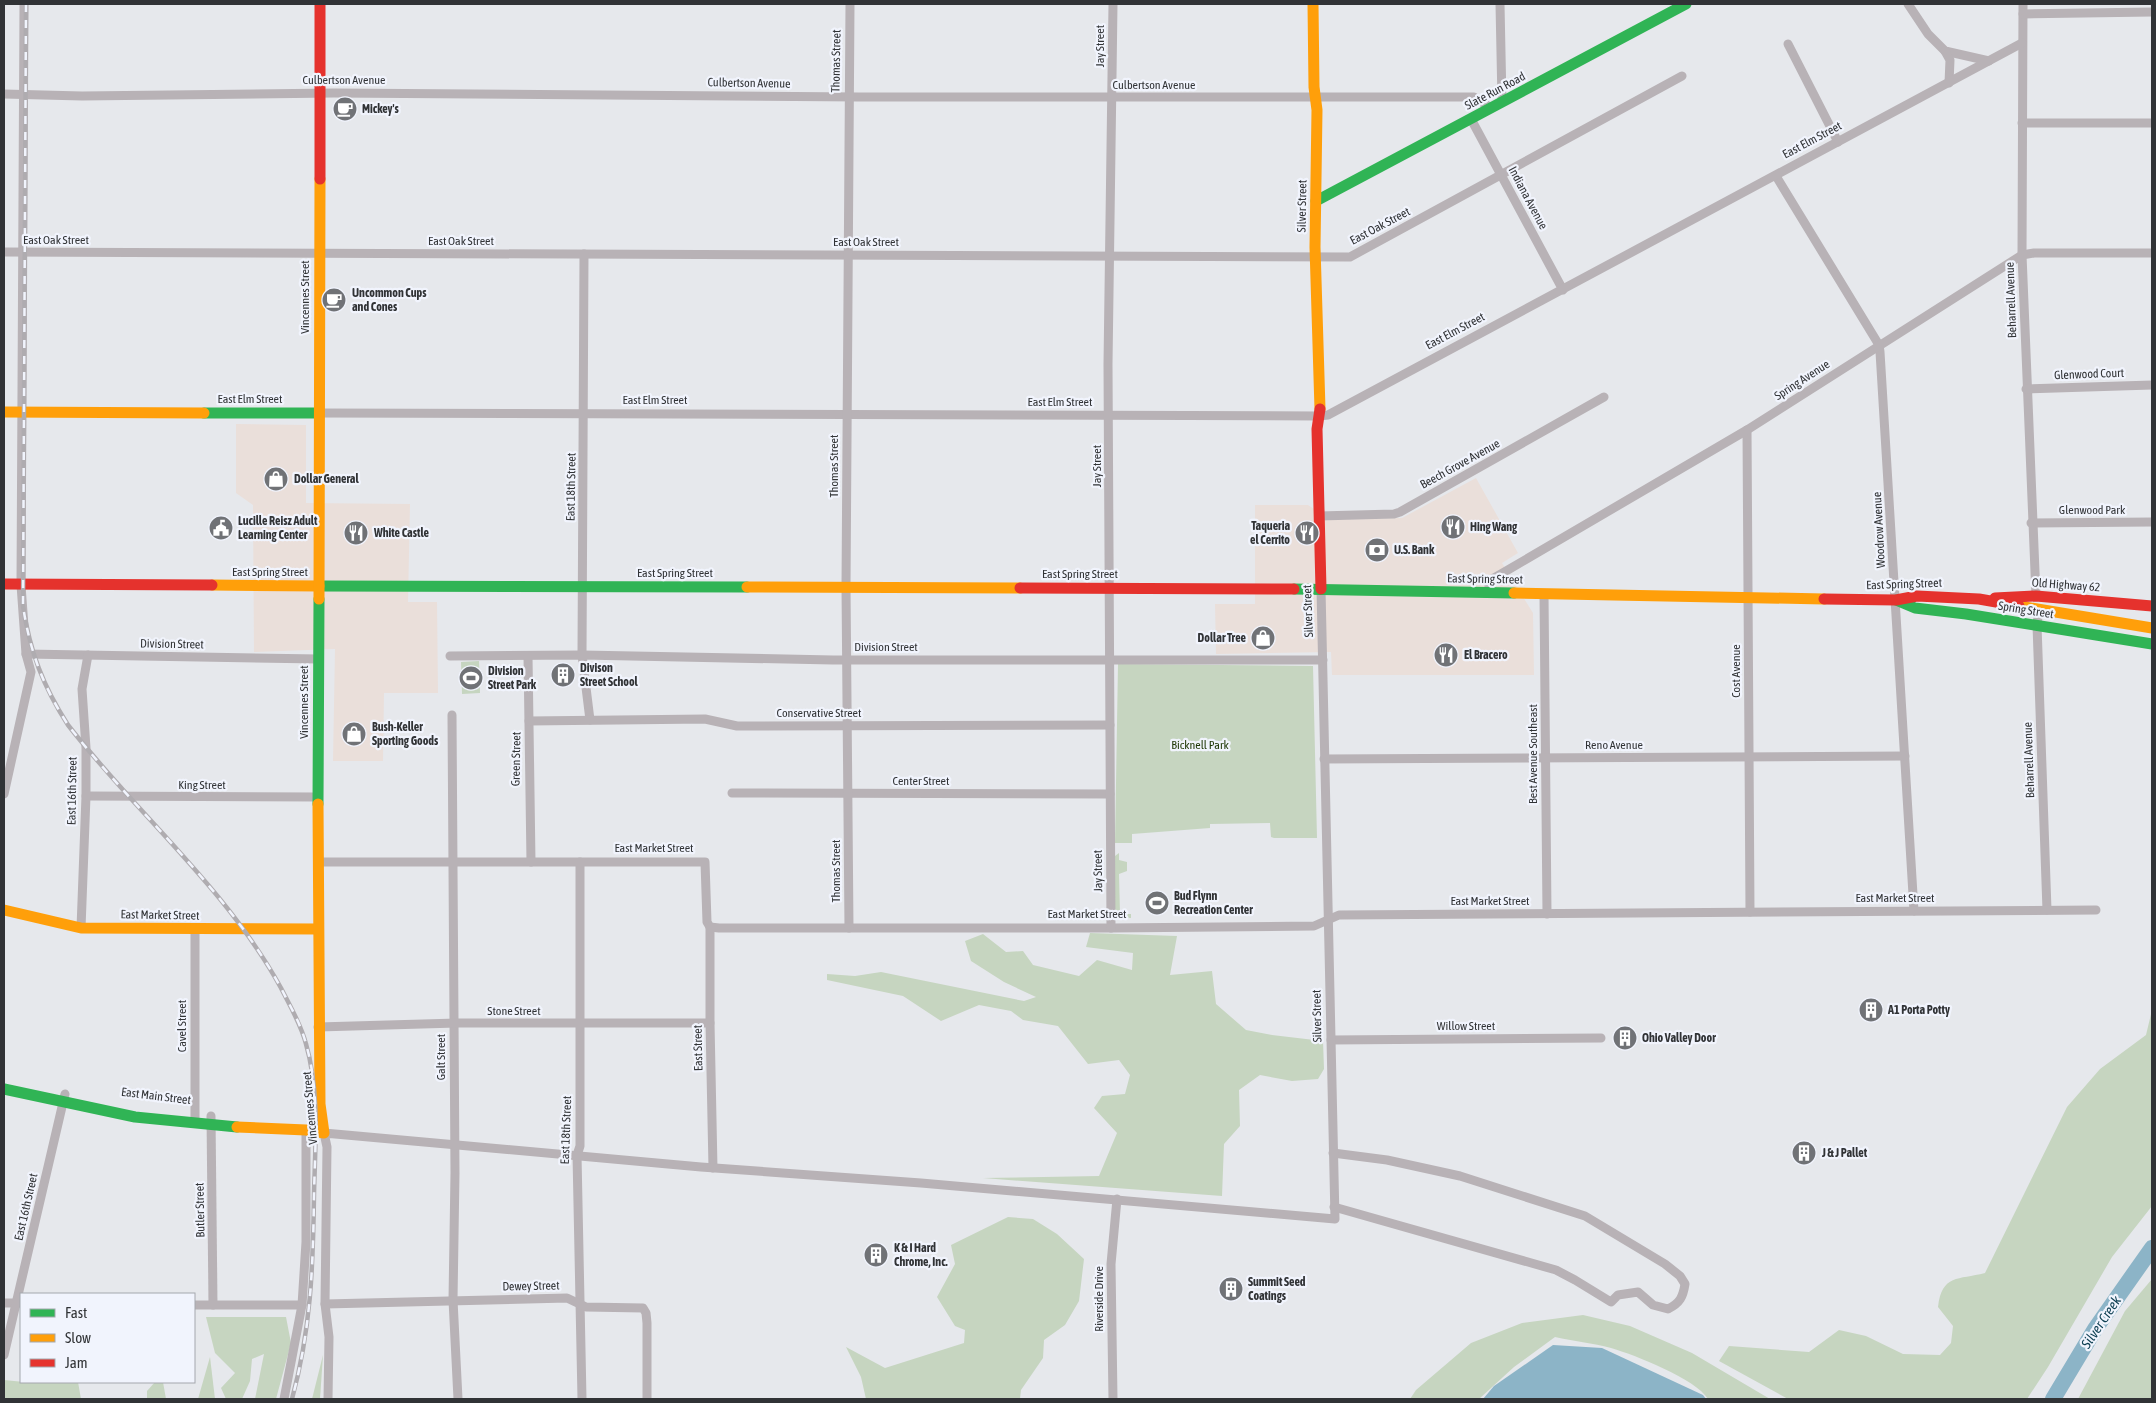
<svg xmlns="http://www.w3.org/2000/svg" width="2156" height="1403" font-family="'Asap Condensed',sans-serif">
<rect width="100%" height="100%" fill="#e6e8ec"/>
<g fill="#eadfda">
<path d="M236,424l70,1v78l104,1 -2,98h29l1,91h-54l-1,68h-50l2,-112 -81,3 -1,-147 -17,-12z"/>
<path d="M1476,478l42,75 -16,10 31,50 1,62h-202l-1,-23 -115,2 -1,-50h40v-99h53l21,14 73,-1z"/>
</g>
<g fill="#c6d5c0">
<path d="M479,661l1,32 -18,1 -1,-32z"/>
<path d="M1118,664l195,2 4,172h-43l-3,-1 -1,-14 -60,1v4l-78,6v9h-17z"/>
<path d="M1119,853v7l8,2v9l-8,3 1,40h11v4h-10l-6,-6v-56z"/>
<path d="M1090,933l87,3 -7,39 42,-4 4,33 30,26 26,5 51,6 1,28 -6,10 -26,2 -32,-6 -21,15 1,36 -16,18 -2,52 -239,-18 116,-2 18,-43 -23,-25 8,-12 23,-2 5,-19 -11,-15 -31,4 -30,-38 -35,-6 -12,-9 -32,-6 -38,16 -38,-25 -76,-16v-6l28,2 26,-4 143,29 12,-4 -32,-15 -33,-21 -6,-20 18,-7 23,18 17,-1 10,14 46,11 18,-16 35,10 1,-17 -47,-6z"/>
<path d="M2152,1010v196l-40,51 -64,110 -21,32h-239l-69,-38 10,-15 80,6 30,-22 27,6 37,18 37,1 11,-12 2,-17 -15,-19c4,-33 20,-27 47,-34l82,-166 33,-38 46,-34z"/>
<path d="M1008,1217l25,2 24,15 27,25 -5,42 -14,24 -21,15 -1,18 -22,32 -1,9h-154l-5,-22 -15,-30 39,21 79,-25 1,-13 -10,-4 -18,-29 18,-33 -4,-19z"/>
<path d="M2152,1279v120h-74l47,-88z"/>
<path d="M1583,1315l47,11 62,27 78,46h-62c-12,-20 -73,-44 -97,-51 -18,-5 -38,-7 -56,-11l-41,30 -35,32h-69l6,-9 55,-47 51,-20z"/>
<path d="M206,1317h80l5,26 -15,56h-21l9,-45 -12,5 -2,22 -8,18h-16l-5,-11 14,-15 -20,-20z"/>
<path d="M323,1355l-3,44h-8z"/>
<path d="M210,1357l5,42h-17z"/>
<path d="M4,1380l30,3 44,-1 3,17h-77z"/>
<path d="M155,1382h8l3,17h-19v-8z"/>
</g>
<path fill="#8cb4c7" d="M1553,1345l49,3 101,47 3,4h-223l11,-13z"/>
<g fill="none" stroke-linecap="round" stroke-linejoin="round">
<path stroke="#8cb4c7" stroke-width="16" d="M2053,1399l42,-70 57,-81"/>
<g stroke="#b8b2b6" stroke-width="9">
<path d="M1500,4l2,98"/>
<path d="M1908,4l20,30 17,17 44,10"/>
<path d="M2023,4l-1,251 14,341"/>
<path d="M2023,14l129,-2"/>
<path d="M1788,44l50,98"/>
<path d="M1945,51l5,9 -1,23"/>
<path d="M4,94l78,2 252,-3 525,4h615l17,11"/>
<path d="M1471,119l92,171"/>
<path d="M2022,123h130"/>
<path d="M1776,176l103,169 1,7 34,559"/>
<path d="M4,252l1346,5 332,-181"/>
<path d="M584,254l-2,401 8,65"/>
<path d="M2026,389l126,-4"/>
<path d="M318,413l1001,3 9,-1 694,-372"/>
<path d="M1747,430l3,482"/>
<path d="M1319,516l75,-2 6,-2 204,-115"/>
<path d="M2031,523l121,-1"/>
<path d="M1489,592v-11l258,-151 275,-175 12,-2h118"/>
<path d="M1544,594l3,320"/>
<path d="M2039,609l-2,16 10,285"/>
<path d="M26,654l293,5"/>
<path d="M450,656l132,-1 251,5h490"/>
<path d="M528,656l3,206"/>
<path d="M452,715l3,458 -2,127 5,99"/>
<path d="M529,721l176,-2 32,7 373,-1"/>
<path d="M1324,759l581,-3"/>
<path d="M732,793l378,1"/>
<path d="M4,794l27,-122 -5,-18 -5,-69 3,-581"/>
<path d="M86,796l231,1"/>
<path d="M318,862h387l2,60 3,5 9,1h392l203,-2 25,-11 757,-5"/>
<path d="M580,862v284l-3,9 5,244"/>
<path d="M710,927v96l3,145"/>
<path d="M81,928l5,-132v-48l-4,-59 6,-34"/>
<path d="M849,928l-3,-341 4,-583"/>
<path d="M1111,928l-3,-564 5,-360"/>
<path d="M195,930v193"/>
<path d="M318,1027l139,-4h253"/>
<path d="M1331,1040l270,-2"/>
<path d="M211,1116l2,189"/>
<path d="M1333,1153l54,7 73,16 125,40 80,48 15,12 5,8c-2,13 -5,19 -17,25l-15,-4 -15,-13 -20,3 -7,7 -36,-22 -19,-10 -222,-63"/>
<path d="M4,1303h17"/>
<path d="M325,1304l242,-6 19,9 57,1 3,5 1,10v76"/>
<path d="M194,1305h108"/>
<path d="M4,1355l61,-261"/>
<path d="M284,1399l18,-94 4,-63v-112"/>
<path d="M328,1399l1,-62 -4,-33 2,-157 -3,-14 377,34 220,16 414,36 -14,-630"/>
<path d="M1113,1399l-2,-135 6,-65"/>
</g>
<g stroke="#30b455" stroke-width="11">
<path d="M1316,201l370,-197"/>
<path d="M204,413h114"/>
<path d="M319,586l428,1"/>
<path d="M1294,589l220,4"/>
<path d="M1896,600l19,8 51,6 186,30"/>
<path d="M318,804l1,-205"/>
<path d="M4,1089l131,28 102,10"/>
</g>
<g stroke="#ff9f0a" stroke-width="11">
<path d="M1313,4l1,83 3,23 -2,137 5,162"/>
<path d="M4,412l200,1"/>
<path d="M212,585l107,1"/>
<path d="M747,587l273,1"/>
<path d="M1514,593l310,6"/>
<path d="M319,599l1,-420"/>
<path d="M2019,606l133,22"/>
<path d="M4,910l77,18 237,1"/>
<path d="M237,1127l69,3 18,3 -4,-29 -2,-300"/>
</g>
<g stroke="#e5322d" stroke-width="11">
<path d="M320,179v-175"/>
<path d="M1320,409l-3,20 4,160"/>
<path d="M4,584l208,1"/>
<path d="M1020,588l274,1"/>
<path d="M1995,598l41,-2 116,10"/>
<path d="M1824,599l72,1 21,-4 62,3 40,7"/>
</g>
<defs>
<path id="rail" d="M26,4l-3,602c7,46 20,80 45,119 69,89 159,164 213,263 9,18 20,36 25,56 14,48 9,102 8,151 -1,73 -3,134 -22,204"/>
</defs>
<use href="#rail" stroke="#afacb0" stroke-width="4.5"/>
<use href="#rail" stroke="#f1f4fd" stroke-width="2.5" stroke-dasharray="8" stroke-linecap="butt"/>
</g>
<defs>
<symbol id="cafe-disc" viewBox="-11 -11 22 22"><circle r="9.5" fill="#707276" stroke="#f1f4fd"/><path d="M-5.5-4.5H6V0H3Q3 3.5 0 3.5H-2.5Q-5.5 3.5-5.5 0ZM3-3.2v2h1.7v-2ZM-6 4.5H4V6H-6Z" fill="#fff"/></symbol>
<symbol id="shop-disc" viewBox="-11 -11 22 22"><circle r="9.5" fill="#707276" stroke="#f1f4fd"/><path d="M-5-2.5h2.3a2.7 3.5 0 0 1 5.4 0H5L5.5 6h-11ZM-1.5-2.5h3a1.5 2.3 0 0 0-3 0Z" fill="#fff"/></symbol>
<symbol id="restaurant-disc" viewBox="-11 -11 22 22"><circle r="9.5" fill="#707276" stroke="#f1f4fd"/><path d="M-5-6h1v4h1v-4h1v4h1v-4h1v5L-1.5 .5V6h-2V.5L-5-1ZM5-6V6H3V1.5H1.5Q1.5-4 5-6Z" fill="#fff"/></symbol>
<symbol id="civic-disc" viewBox="-11 -11 22 22"><circle r="9.5" fill="#707276" stroke="#f1f4fd"/><path d="M-.6-6.5H3V-4.5H.6V-3L4-1V1h2V6H-6V1h2V-1L-.6-3ZM-1.2 2.5V6h2.4V2.5Z" fill="#fff"/></symbol>
<symbol id="bank-disc" viewBox="-11 -11 22 22"><circle r="9.5" fill="#707276" stroke="#f1f4fd"/><path d="M-6-4H6V4H-6ZM0-2.3a2.3 2.3 0 1 0 0 4.6a2.3 2.3 0 1 0 0-4.6Z" fill="#fff"/></symbol>
<symbol id="building-disc" viewBox="-11 -11 22 22"><circle r="9.5" fill="#707276" stroke="#f1f4fd"/><path d="M-4-6H4V6H1V3H-1V6H-4ZM-2.5-4.3h1.7v1.8h-1.7ZM.8-4.3h1.7v1.8H.8ZM-2.5-1h1.7V.8h-1.7ZM.8-1h1.7V.8H.8Z" fill="#fff"/></symbol>
<symbol id="stadium-disc" viewBox="-11 -11 22 22"><circle r="9.5" fill="#707276" stroke="#f1f4fd"/><path d="M0-5a6.5 5 0 1 0 0 10a6.5 5 0 1 0 0-10ZM-3.5-1.8h7v3.6h-7Z" fill="#fff"/></symbol>
</defs>
<g fill-rule="evenodd">
<use href="#cafe-disc" x="331" y="95" width="28" height="28"/>
<use href="#cafe-disc" x="320" y="286" width="28" height="28"/>
<use href="#shop-disc" x="262" y="465" width="28" height="28"/>
<use href="#restaurant-disc" x="1439" y="513" width="28" height="28"/>
<use href="#civic-disc" x="207" y="514" width="28" height="28"/>
<use href="#restaurant-disc" x="342" y="519" width="28" height="28"/>
<use href="#restaurant-disc" x="1293" y="519" width="28" height="28"/>
<use href="#bank-disc" x="1363" y="536" width="28" height="28"/>
<use href="#shop-disc" x="1249" y="624" width="28" height="28"/>
<use href="#restaurant-disc" x="1432" y="641" width="28" height="28"/>
<use href="#building-disc" x="549" y="661" width="28" height="28"/>
<use href="#stadium-disc" x="457" y="664" width="28" height="28"/>
<use href="#shop-disc" x="340" y="720" width="28" height="28"/>
<use href="#stadium-disc" x="1143" y="889" width="28" height="28"/>
<use href="#building-disc" x="1857" y="996" width="28" height="28"/>
<use href="#building-disc" x="1611" y="1024" width="28" height="28"/>
<use href="#building-disc" x="1790" y="1139" width="28" height="28"/>
<use href="#building-disc" x="862" y="1241" width="28" height="28"/>
<use href="#building-disc" x="1217" y="1275" width="28" height="28"/>
</g>
<g text-anchor="middle" dominant-baseline="central" stroke-width="4.5" stroke-linejoin="round" paint-order="stroke">
<g font-size="12" fill="#313336" stroke="#f1f4fd">
<text transform="translate(1100 46) rotate(-90)">Jay Street</text>
<text transform="translate(836 61) rotate(-89)">Thomas Street</text>
<text x="344" y="80">Culbertson Avenue</text>
<text transform="translate(749 83) rotate(1)">Culbertson Avenue</text>
<text x="1154" y="85">Culbertson Avenue</text>
<text transform="translate(1495 91) rotate(-28)">Slate Run Road</text>
<text transform="translate(1812 140) rotate(-28)">East Elm Street</text>
<text transform="translate(1528 198) rotate(62)">Indiana Avenue</text>
<text transform="translate(1302 206) rotate(-89)">Silver Street</text>
<text transform="translate(1380 226) rotate(-28)">East Oak Street</text>
<text x="56" y="240">East Oak Street</text>
<text x="461" y="241">East Oak Street</text>
<text x="866" y="242">East Oak Street</text>
<text transform="translate(305 297) rotate(-90)">Vincennes Street</text>
<text transform="translate(2011 300) rotate(-92)">Beharrell Avenue</text>
<text transform="translate(1455 331) rotate(-28)">East Elm Street</text>
<text transform="translate(2089 374) rotate(-2)">Glenwood Court</text>
<text transform="translate(1802 380) rotate(-33)">Spring Avenue</text>
<text x="250" y="399">East Elm Street</text>
<text x="655" y="400">East Elm Street</text>
<text x="1060" y="402">East Elm Street</text>
<text transform="translate(1460 464) rotate(-29)">Beech Grove Avenue</text>
<text transform="translate(834 466) rotate(-90)">Thomas Street</text>
<text transform="translate(1097 466) rotate(-90)">Jay Street</text>
<text transform="translate(571 487) rotate(-89)">East 18th Street</text>
<text x="2092" y="510">Glenwood Park</text>
<text transform="translate(1879 530) rotate(-93)">Woodrow Avenue</text>
<text x="270" y="572">East Spring Street</text>
<text x="675" y="573">East Spring Street</text>
<text x="1080" y="574">East Spring Street</text>
<text transform="translate(1485 579) rotate(1)">East Spring Street</text>
<text transform="translate(1904 584) rotate(-2)">East Spring Street</text>
<text transform="translate(2066 585) rotate(4)">Old Highway 62</text>
<text transform="translate(2026 610) rotate(9)">Spring Street</text>
<text transform="translate(1308 611) rotate(-92)">Silver Street</text>
<text transform="translate(172 644) rotate(1)">Division Street</text>
<text x="886" y="647">Division Street</text>
<text transform="translate(1736 671) rotate(-90)">Cost Avenue</text>
<text transform="translate(304 702) rotate(-90)">Vincennes Street</text>
<text x="819" y="713">Conservative Street</text>
<text x="1614" y="745">Reno Avenue</text>
<text transform="translate(1533 754) rotate(-90)">Best Avenue Southeast</text>
<text transform="translate(516 759) rotate(-89)">Green Street</text>
<text transform="translate(2029 760) rotate(-92)">Beharrell Avenue</text>
<text x="921" y="781">Center Street</text>
<text x="202" y="785">King Street</text>
<text transform="translate(72 791) rotate(-89)">East 16th Street</text>
<text x="654" y="848">East Market Street</text>
<text transform="translate(836 871) rotate(-90)">Thomas Street</text>
<text transform="translate(1098 871) rotate(-91)">Jay Street</text>
<text x="1895" y="898">East Market Street</text>
<text x="1490" y="901">East Market Street</text>
<text x="1087" y="914">East Market Street</text>
<text transform="translate(160 915) rotate(1)">East Market Street</text>
<text x="514" y="1011">Stone Street</text>
<text transform="translate(1317 1016) rotate(-91)">Silver Street</text>
<text transform="translate(182 1026) rotate(-90)">Cavel Street</text>
<text x="1466" y="1026">Willow Street</text>
<text transform="translate(698 1048) rotate(-91)">East Street</text>
<text transform="translate(441 1057) rotate(-90)">Galt Street</text>
<text transform="translate(156 1096) rotate(7)">East Main Street</text>
<text transform="translate(310 1108) rotate(-95)">Vincennes Street</text>
<text transform="translate(566 1130) rotate(-88)">East 18th Street</text>
<text transform="translate(26 1207) rotate(-77)">East 16th Street</text>
<text transform="translate(200 1210) rotate(-91)">Butler Street</text>
<text transform="translate(531 1286) rotate(-1)">Dewey Street</text>
<text transform="translate(1099 1299) rotate(-90)">Riverside Drive</text>
</g>
<g font-size="12" font-weight="bold" fill="#313336" stroke="#f1f4fd" text-anchor="start">
<text x="362" y="109">Mickey's</text>
<text x="352" y="293">Uncommon Cups<tspan x="352" dy="14">and Cones</tspan></text>
<text x="294" y="479">Dollar General</text>
<text x="238" y="521">Lucille Reisz Adult<tspan x="238" dy="14">Learning Center</tspan></text>
<text x="1290" y="526" text-anchor="end">Taqueria<tspan x="1290" dy="14">el Cerrito</tspan></text>
<text x="1470" y="527">Hing Wang</text>
<text x="374" y="533">White Castle</text>
<text x="1394" y="550">U.S. Bank</text>
<text x="1246" y="638" text-anchor="end">Dollar Tree</text>
<text x="1464" y="655">El Bracero</text>
<text x="580" y="668">Divison<tspan x="580" dy="14">Street School</tspan></text>
<text x="488" y="671">Division<tspan x="488" dy="14">Street Park</tspan></text>
<text x="372" y="727">Bush-Keller<tspan x="372" dy="14">Sporting Goods</tspan></text>
<text x="1174" y="896">Bud Flynn<tspan x="1174" dy="14">Recreation Center</tspan></text>
<text x="1888" y="1010">A1 Porta Potty</text>
<text x="1642" y="1038">Ohio Valley Door</text>
<text x="1822" y="1153">J &amp; J Pallet</text>
<text x="894" y="1248">K &amp; I Hard<tspan x="894" dy="14">Chrome, Inc.</tspan></text>
<text x="1248" y="1282">Summit Seed<tspan x="1248" dy="14">Coatings</tspan></text>
</g>
<g font-size="12" fill="#1e3705" stroke="#f1f4fd">
<text x="1200" y="745">Bicknell Park</text>
</g>
<g font-size="14" font-style="italic" fill="#0f4053" stroke="#f1f4fd">
<text transform="translate(2101 1322) rotate(-56)">Silver Creek</text>
</g>
</g>
<rect width="2156" height="1403" fill="none" stroke="#313336" stroke-width="10"/>
<rect x="20" y="1293" width="175" height="90" fill="#f1f4fd" stroke="#a4a7ad"/>
<rect x="30" y="1309" width="25" height="8" fill="#30b455" stroke="#a4a7ad"/>
<text x="65" y="1318" font-size="15" fill="#313336">Fast</text>
<rect x="30" y="1334" width="25" height="8" fill="#ff9f0a" stroke="#a4a7ad"/>
<text x="65" y="1343" font-size="15" fill="#313336">Slow</text>
<rect x="30" y="1359" width="25" height="8" fill="#e5322d" stroke="#a4a7ad"/>
<text x="65" y="1368" font-size="15" fill="#313336">Jam</text>
</svg>
